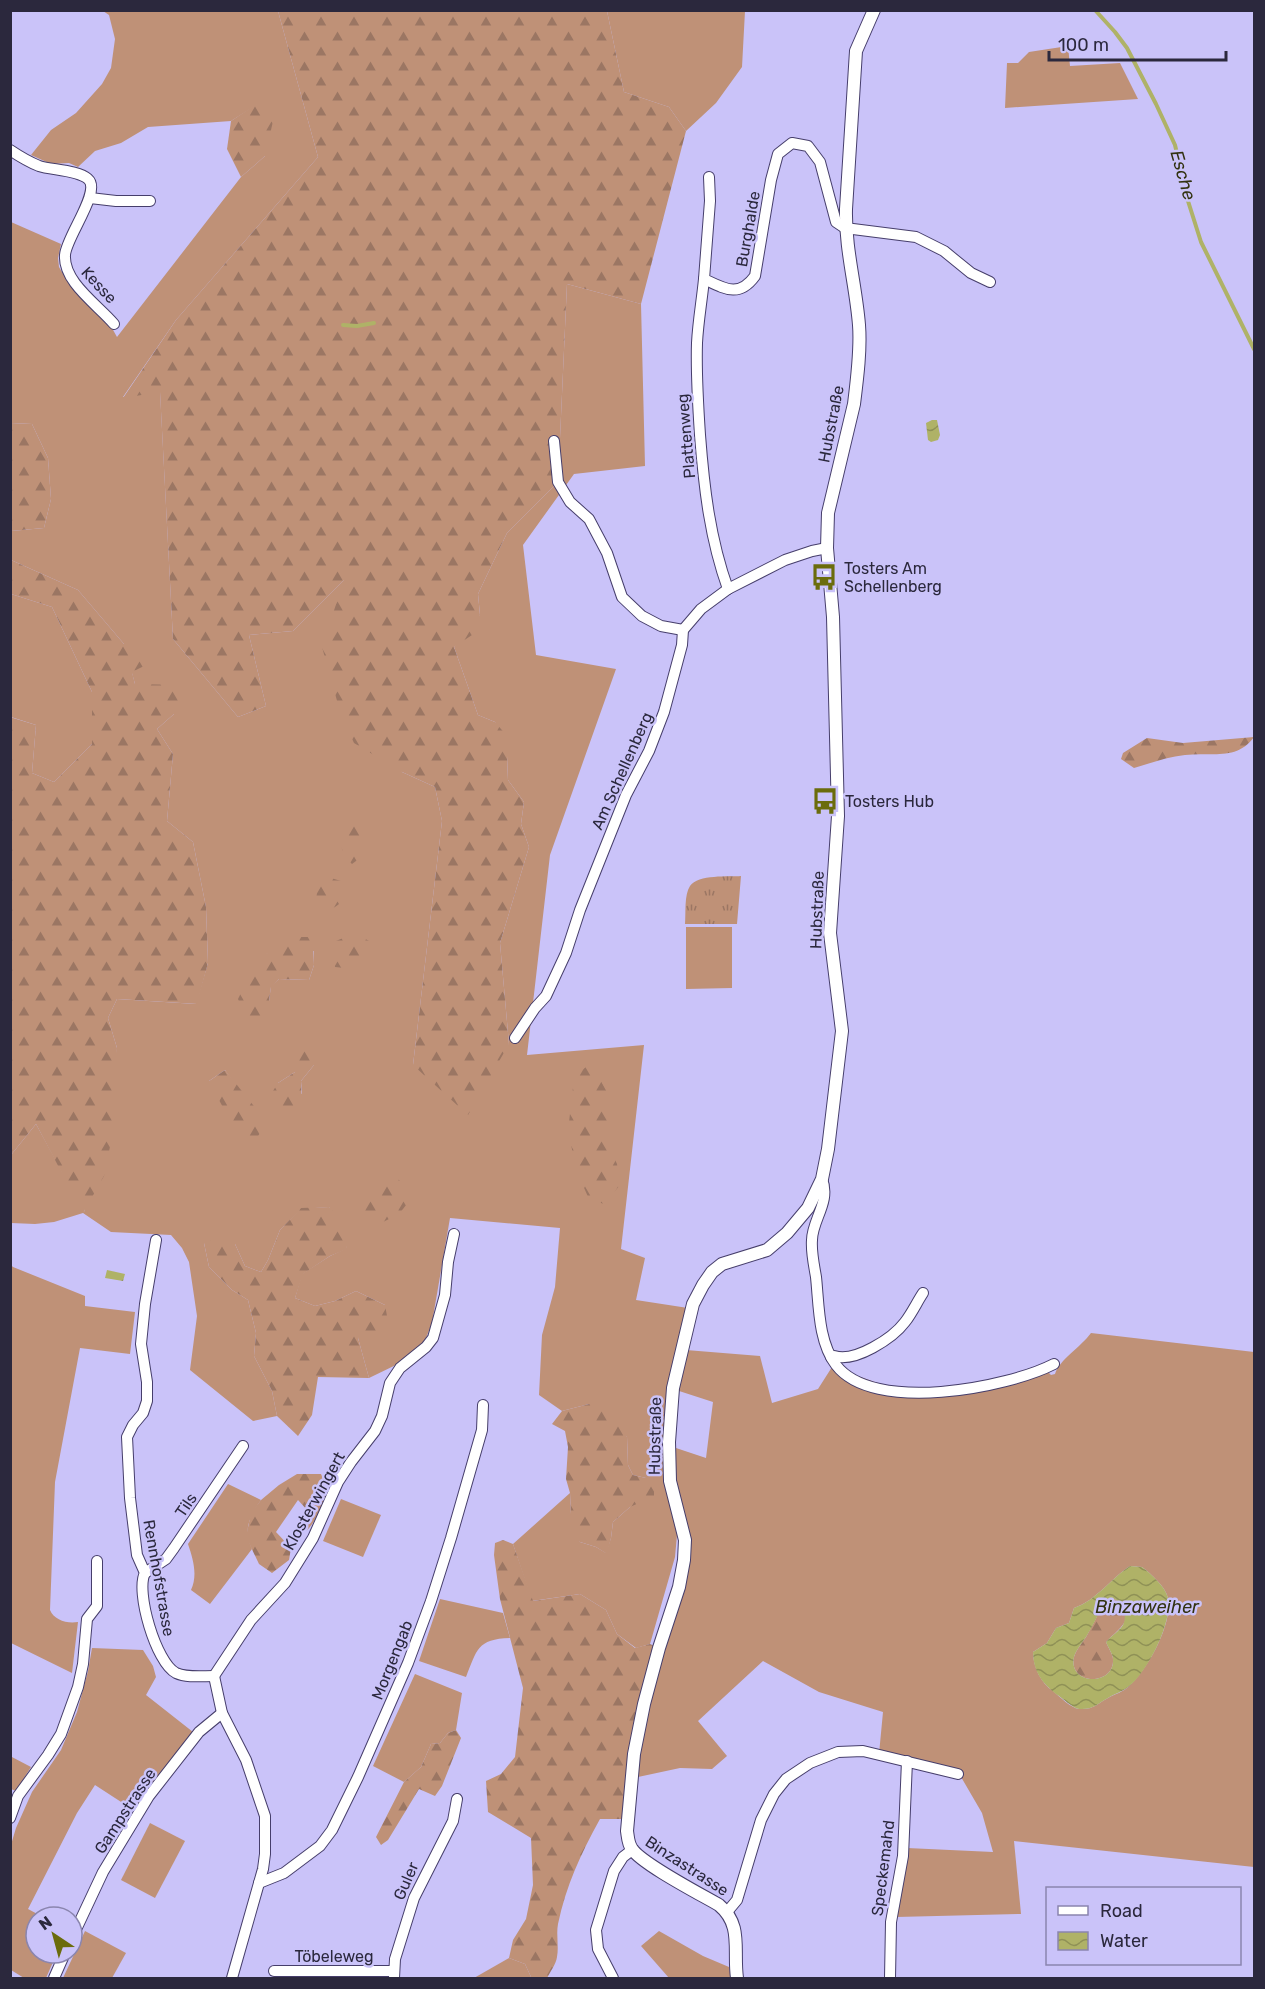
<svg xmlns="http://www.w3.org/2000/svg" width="1265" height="1989" font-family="Rubik,sans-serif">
<defs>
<pattern id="forest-firs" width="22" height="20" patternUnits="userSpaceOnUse" patternTransform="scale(1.5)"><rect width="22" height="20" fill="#bf9177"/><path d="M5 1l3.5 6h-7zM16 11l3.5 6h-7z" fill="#9b7663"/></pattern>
<pattern id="park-tufts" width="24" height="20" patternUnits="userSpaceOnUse" patternTransform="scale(1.5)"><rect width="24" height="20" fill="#bf9177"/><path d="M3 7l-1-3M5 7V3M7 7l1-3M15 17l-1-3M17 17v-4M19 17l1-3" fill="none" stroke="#9b7663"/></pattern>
<pattern id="water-waves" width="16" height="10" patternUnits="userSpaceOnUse" patternTransform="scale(1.5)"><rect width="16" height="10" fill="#afb267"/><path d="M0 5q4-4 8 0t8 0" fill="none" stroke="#8f9156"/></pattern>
</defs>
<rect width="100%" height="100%" fill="#cac3f9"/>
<g fill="#bf9177" fill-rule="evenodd">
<path d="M103,11h175l40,146 -142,163 -53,77 37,-6 13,248 65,78 28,-11 -17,-71 44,-4 52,-52 57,193 33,15 7,34 -29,244 96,-21 -9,-101 29,-96 -8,-23 3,-22 -16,-22 -1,-24 -12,-34 -17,-7 -24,-68 26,-32 -2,-21 29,-61 51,-51 9,-198 74,20 4,162 -71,8 -51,71 13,110 80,14 -66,186 -23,200 117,-10 -23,204 24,9 -9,42 52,8 -21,174 10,53 -2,22 -25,87 -14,4 -19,-14 -11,-24 -26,-16 -48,7 -19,-57 57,-51 1,21 9,28 16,5 10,6 5,-15 2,-16 17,-15 16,-29 -13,-3 -5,-10 -1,-28 -38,-33 -27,7 -23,-16 3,-60 13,-48 5,-59 -110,-10 -18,105 -8,20 -24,20 -31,15 -11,-40 27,-33 -29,-14 -21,10 -20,5 -20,-8 7,-24 28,-18 17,-8 -18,-41 -28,2 -21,21 -12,30 -7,12 -16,-6 -10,-22 -31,-1 5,24 23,23 16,10 8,33 -2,23 18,35 5,25 -24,5 -63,-51 7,-54 -8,-54 -7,-14 -11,-13 -60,-3 -28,-19 -29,9 -19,2 -24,-1v-68l25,-31 48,88 33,-164 -9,-30 9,-19 79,5 12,-41 -2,-56 -13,-65 -26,-21 6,-67 -16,-25 17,-15 -39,-30 -11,-40 -46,-54 -67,-30v-29l33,-3 7,-29 -3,-41 -16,-34 -21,-1v-201l50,22 -3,14 1,9 10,17 39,37 9,16 124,-160 24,-21 -7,-52 -27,17 -83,6 -27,16 -26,8 -17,16 -9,-4 -18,1 -20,-9 20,-25 25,-17 26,-29 9,-16 4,-29 -6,-24zM314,951v14l-5,15 -30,-1 -8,7 -2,15 -3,-47zM314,1065l-13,16 1,13 -24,-11 17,-11zM225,1070l9,13 -25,-2z"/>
<path d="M607,11h138l-3,56 -26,36 -30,28 -17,-24 -45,-15z"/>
<path d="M1068,46l2,20 50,-3 18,36 -133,9 2,-45h11l11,-11z"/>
<path d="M11,594l41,13 40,85v52l-38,38 -22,-9 4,-48 -25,-8z"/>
<path d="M686,927h46v61l-46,1z"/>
<path d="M10,1264l3,3 72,29v10l50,6 -5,42 -50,-6 -25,134 -5,128c4,10 17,14 28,12l-6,51 -61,-30z"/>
<path d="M1091,1333l163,19v515l-240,-26 7,73 -125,3 11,-69 86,4 -11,-39 -25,-43 -78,-16 4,-42 -64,-20 -56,-31 -65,60 29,35 -15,13 -32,-1 -42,9 -1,-23 48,-192 -12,-115 33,11 7,-56 -37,-12 10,-40 74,6 12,47 46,-14 14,-22 80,28 135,-24 4,4 4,-1c4,-14 26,-27 36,-41zM1130,1566l12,1c9,7 23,19 26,31 5,26 -21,73 -40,89 -5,5 -13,7 -20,11 -11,6 -15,12 -29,11 -8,-1 -19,-12 -26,-18 -12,-8 -20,-24 -20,-39l14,-9 9,-15 13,-5 5,-15c23,-8 36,-29 56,-42z"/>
<path d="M228,1484l33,16c-12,17 -18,30 -9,49l-42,55 -19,-14c7,-15 2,-31 -3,-46z"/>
<path d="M341,1499l40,16 -18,42 -40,-16z"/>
<path d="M440,1599l63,14 7,25c-33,1 -33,12 -44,39l-47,-16z"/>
<path d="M92,1648l51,2 10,16 3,11 -10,18 47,37 -58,79 -40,-26 -18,28 -49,96 15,8h-7v36h21l-11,25h-22l-13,-8 -1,-122 6,-20 16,-36 29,-42 16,-38 11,-41z"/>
<path d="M415,1674l47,19 -6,37 -8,3 -8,10 -9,1 -10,23 -17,15 -31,-16z"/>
<path d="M10,1756l21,11 -15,24 -5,-2z"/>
<path d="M150,1823l35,18 -30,57 -34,-18z"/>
<path d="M85,1931l41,22 -14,25h-49z"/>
<path d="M659,1931l44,25 26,11 2,11h-62l-28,-32z"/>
<path d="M509,1958l16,6 6,13 2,1h-59z"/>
</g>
<g fill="url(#forest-firs)">
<path d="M278,11h329l17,81 45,15 17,24 -45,173 -74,-20 -9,198 -51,51 -29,61 2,21 -5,18 -21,14 24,68 17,7 18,21 -6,13 1,24 16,22 -3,22 8,23 -29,96 9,101 -41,71 -55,-50 29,-244 -7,-34 -33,-15 -48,-29 -13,-28 -19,-68 22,-67 -51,51 -44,4 17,71 -28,11 -65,-78 -13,-247 -37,6 53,-78 142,-163z"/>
<path d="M258,103l16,14 -9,39 -24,21 -14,-28 4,-28z"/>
<path d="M11,423l21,1 16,34 3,41 -7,29 -33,3z"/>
<path d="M11,560l67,30 46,54 13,-1 9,22 -14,7 3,12 48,1 -9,29 -17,15 16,25 -6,67 26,21 13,65 2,56 -11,41 -80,-5 -9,19 9,30 -4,84 -9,44 -21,37 -47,-89 -25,31 -1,-438 26,8 -4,48 22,9 38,-38v-52l-40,-85 -41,-13z"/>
<path d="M1254,737c-17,24 -43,15 -69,18 -18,2 -34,8 -51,13l-13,-9 2,-6 24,-15 36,5z"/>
<path d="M347,818h7l10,14v23l-12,9c-13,-11 -16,-33 -5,-46z"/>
<path d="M328,877l16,5c5,18 -6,26 -23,30l-5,-7 1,-16z"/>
<path d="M355,933l14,8 -9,23 -6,5 -19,-2 -2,-12 3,-14z"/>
<path d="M295,937h18l1,28 -5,15 -30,-1 -8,8 -4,27 -14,12 -8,-10 -7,-17 13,-26 15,-19z"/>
<path d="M309,1048l5,17 -13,16 1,24 -12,4 -9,-2 -8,-16 5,-8 17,-11 2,-20z"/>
<path d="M591,1063l18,33 1,22 -4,22 11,24 3,21 -16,19 -15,-5 -12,-27 -9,-41 6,-52 2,-4z"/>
<path d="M225,1070l36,45 -1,18 -8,13 -16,-14 -27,-51z"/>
<path d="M395,1176l19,19 -15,19 -20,10 -20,-1 14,-35z"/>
<path d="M329,1207l17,19 1,23 -17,7 -27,18 -8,24 20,8 20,-5 21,-10 29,14 2,11 -2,18 -27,4 11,40 -51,-1 -6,38 -14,21 -21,-20 -5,-25 -18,-35 2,-23 -8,-33 -16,-10 -23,-23 -5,-24 21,-7 10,8 10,22 16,6 7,-12 12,-30 21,-22z"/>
<path d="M589,1404l20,3 18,30 1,28 5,10 13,3 8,4v14l-24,11 -17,15 -2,16 -4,16 -11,-7 -16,-5 -12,-14 3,-14 -1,-21 -4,-14 2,-32 -3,-16 -13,-7 10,-13z"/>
<path d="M297,1474h24l6,14c-4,15 -9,32 -21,43l2,-20 -10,-11 -22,32 15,16 -2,12 -17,13 -13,-9 -13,-27 5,-24 10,-13 18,-15z"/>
<path d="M503,1540l10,4 20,57 47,-7 26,16 11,24 18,14 15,-4 9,4 -31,171h-28c-19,34 -34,67 -42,105 -2,11 1,22 -1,33 -1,7 -7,15 -10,21l-16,-1 -6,-13 -16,-6 4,-18 13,-21 7,-34 -2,-47 -43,-26 -2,-31 15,-7 14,-17 8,-69 -23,-89 -6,-44 1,-12z"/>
<path d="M1115,1599c25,18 4,29 -9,43 2,5 7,13 7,17 2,27 -45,27 -39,-2 2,-7 8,-14 12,-20 6,-11 12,-22 17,-33l6,-4z"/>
<path d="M456,1730l5,8 -19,48 -7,10 -16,-7 -31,51 -7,5 -5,-8 28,-55 17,-15 10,-23 9,-1 8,-10z"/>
</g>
<path fill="url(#park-tufts)" d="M741,876l-4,48h-52c1,-11 -1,-29 5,-38 8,-12 39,-9 51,-10z"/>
<g fill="url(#water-waves)" fill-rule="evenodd">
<path d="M932,420h5l3,15 -2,5 -7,2 -3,-2 -2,-17z"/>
<path d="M107,1270l18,4 -2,7 -18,-3z"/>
<path d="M1130,1566l12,1c9,7 23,19 26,31 5,24 -21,75 -40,89 -6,5 -14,7 -20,11 -11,6 -15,12 -29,11 -7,-1 -16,-11 -23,-15 -14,-11 -23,-23 -23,-42l14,-9 9,-15 13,-5 5,-15c23,-8 36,-29 56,-42zM1115,1599l8,6c6,23 -3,22 -17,37 2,5 7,13 7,17 2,27 -45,27 -39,-2 2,-7 8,-14 12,-20 6,-10 12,-22 17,-33l6,-4z"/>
</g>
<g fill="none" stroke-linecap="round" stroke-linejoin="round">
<g stroke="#afb267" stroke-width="4">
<path d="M1095,10l20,22 12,16 29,56 19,41 13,56 13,41 53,107"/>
<path d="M343,325l14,1 17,-3"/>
</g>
<defs>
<g id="minor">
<path d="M10,150c9,6 19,12 29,16 12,4 39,4 49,13 14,12 -22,58 -23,76 -2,27 33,50 49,69"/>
<path d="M709,177l1,24 -6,78c21,10 35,19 51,-3l16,-96 7,-26 14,-11 16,3 12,16 16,60 9,6 71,9 28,14 27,22 19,9"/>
<path d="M90,198l26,3h34"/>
<path d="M704,279c-2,21 -6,43 -7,64 -1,31 1,62 3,92 4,53 10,104 28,154"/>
<path d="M554,441l4,41 12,20 19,17 18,34 15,44 20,19 19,10 22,4"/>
<path d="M515,1038l20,-30 11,-12 20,-43 14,-43 46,-115 23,-44 15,-39 18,-67 1,-15 18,-21 27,-20 57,-29 27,-9 15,-3"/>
<path d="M822,1179c9,23 -10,41 -10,61 -1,12 2,25 4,37 3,28 2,64 20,88 37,49 171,23 218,-1"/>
<path d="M156,1240l-11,64 -4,40 6,38v19l-4,12 -10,12 -6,12 3,61 7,57 8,18c-10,18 11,90 31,100 11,5 26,3 38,3"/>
<path d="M831,1357l3,-1c21,7 59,-18 71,-34 7,-9 12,-20 18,-29"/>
<path d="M145,1573l21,-14 8,-11 69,-102"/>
<path d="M214,1676l37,-56 34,-37 28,-45 25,-56 13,-20 24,-31 7,-15 8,-33 10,-15 26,-21 7,-9 12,-43 3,-33 6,-28"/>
<path d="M214,1676l8,37 24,47 19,56v38l-2,15 -31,109"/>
<path d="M10,1818l8,-22 30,-41 13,-21 17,-47 5,-23 4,-45 10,-13v-45"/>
<path d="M259,1883l25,-10 36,-27 12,-16 26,-53 50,-114 23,-62 20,-63 31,-108 1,-25"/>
<path d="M727,1912l10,-12 24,-80 13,-26 12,-15 24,-16 28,-11 25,-1 95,23"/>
<path d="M72,1938l31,-66 46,-76 50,-64 23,-19"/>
<path d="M274,1971h120"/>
<path d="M54,1978l11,-25"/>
<path d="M394,1978l1,-19 19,-61 39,-77 4,-22"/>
<path d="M613,1978l-15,-29 -2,-19 18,-59 9,-14 9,-7"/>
<path d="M890,1978l1,-56 12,-66 4,-95"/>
</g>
<path id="tertiary" d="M737,1978c-4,-28 6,-53 -18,-73 -19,-11 -77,-41 -87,-56 -4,-5 -4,-12 -5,-18l7,-77 10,-50 15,-56 20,-61 5,-27 1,-20 -15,-59 -1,-39 4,-54 20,-84 10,-19 9,-13 10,-8 45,-14 20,-17 21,-25 14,-29 6,-30 14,-118 -12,-98 8,-117 -5,-199 -6,-69 1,-35 26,-109c3,-24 7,-54 5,-79 -3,-39 -14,-76 -13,-116l10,-158 18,-41"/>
</defs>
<use href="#minor" stroke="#463e6b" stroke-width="12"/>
<use href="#tertiary" stroke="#463e6b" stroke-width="14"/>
<use href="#minor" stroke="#fff" stroke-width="10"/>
<use href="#tertiary" stroke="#fff" stroke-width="12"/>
</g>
<defs>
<symbol id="bus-bare" viewBox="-9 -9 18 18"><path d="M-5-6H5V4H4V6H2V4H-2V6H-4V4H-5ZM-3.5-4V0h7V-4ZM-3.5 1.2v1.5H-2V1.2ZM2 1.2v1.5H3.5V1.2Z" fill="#6b6c0c" stroke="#cac3f9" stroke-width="2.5" paint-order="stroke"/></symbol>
</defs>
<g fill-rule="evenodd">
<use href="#bus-bare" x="805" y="558" width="38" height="38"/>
<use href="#bus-bare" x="806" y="782" width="38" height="38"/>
</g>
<g text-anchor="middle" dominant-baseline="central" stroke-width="5" stroke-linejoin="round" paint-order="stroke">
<g font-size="16" fill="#2b283d" stroke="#cac3f9">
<text transform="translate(748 229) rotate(-80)">Burghalde</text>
<text transform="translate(99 285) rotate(47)">Kesse</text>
<text transform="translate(831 424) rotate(-79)">Hubstraße</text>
<text transform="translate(686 436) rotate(-95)">Plattenweg</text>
<text transform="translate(622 771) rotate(-66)">Am Schellenberg</text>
<text transform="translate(817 910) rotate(-88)">Hubstraße</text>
<text transform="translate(655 1436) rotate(-89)">Hubstraße</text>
<text transform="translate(314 1501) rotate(-61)">Klosterwingert</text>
<text transform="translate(186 1505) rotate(-56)">Tils</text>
<text transform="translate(159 1578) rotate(80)">Rennhofstrasse</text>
<text transform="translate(392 1660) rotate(-68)">Morgengab</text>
<text transform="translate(125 1811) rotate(-57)">Gampstrasse</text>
<text transform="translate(687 1866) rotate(33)">Binzastrasse</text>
<text transform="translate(883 1868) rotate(-83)">Speckemahd</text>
<text transform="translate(406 1881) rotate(-67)">Guler</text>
<text x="334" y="1956">Töbeleweg</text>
</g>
<g font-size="16" fill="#2b283d" stroke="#cac3f9" text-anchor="start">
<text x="844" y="568">Tosters Am<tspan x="844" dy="18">Schellenberg</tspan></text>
<text x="845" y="801">Tosters Hub</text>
</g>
<g font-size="18" font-style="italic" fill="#323211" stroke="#cac3f9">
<text transform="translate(1183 175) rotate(74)">Esche</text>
<text x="1147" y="1607">Binzaweiher</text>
</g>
</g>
<rect width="1265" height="1989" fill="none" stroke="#2b283d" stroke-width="24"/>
<rect x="1046" y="1887" width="195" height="78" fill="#cac3f9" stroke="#8a85ae" stroke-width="1.5"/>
<rect x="1058" y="1906" width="30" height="9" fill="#ffffff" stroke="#8a85ae" stroke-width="1.5"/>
<text x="1100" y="1917" font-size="18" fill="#2b283d">Road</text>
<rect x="1058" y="1932" width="30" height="18" fill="url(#water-waves)" stroke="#8a85ae" stroke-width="1.5"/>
<text x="1100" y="1947" font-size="18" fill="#2b283d">Water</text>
<g transform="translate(54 1935) rotate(324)"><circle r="28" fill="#cac3f9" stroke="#8a85ae" stroke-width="1.5"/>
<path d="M0-4.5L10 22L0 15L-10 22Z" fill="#6b6c0c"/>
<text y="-9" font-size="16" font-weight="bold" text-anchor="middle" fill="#2b283d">N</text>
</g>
<path d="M1049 51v9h177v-9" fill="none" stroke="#2b283d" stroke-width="3"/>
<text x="1058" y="51" font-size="18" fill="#2b283d" stroke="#cac3f9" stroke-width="4.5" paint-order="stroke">100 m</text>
</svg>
